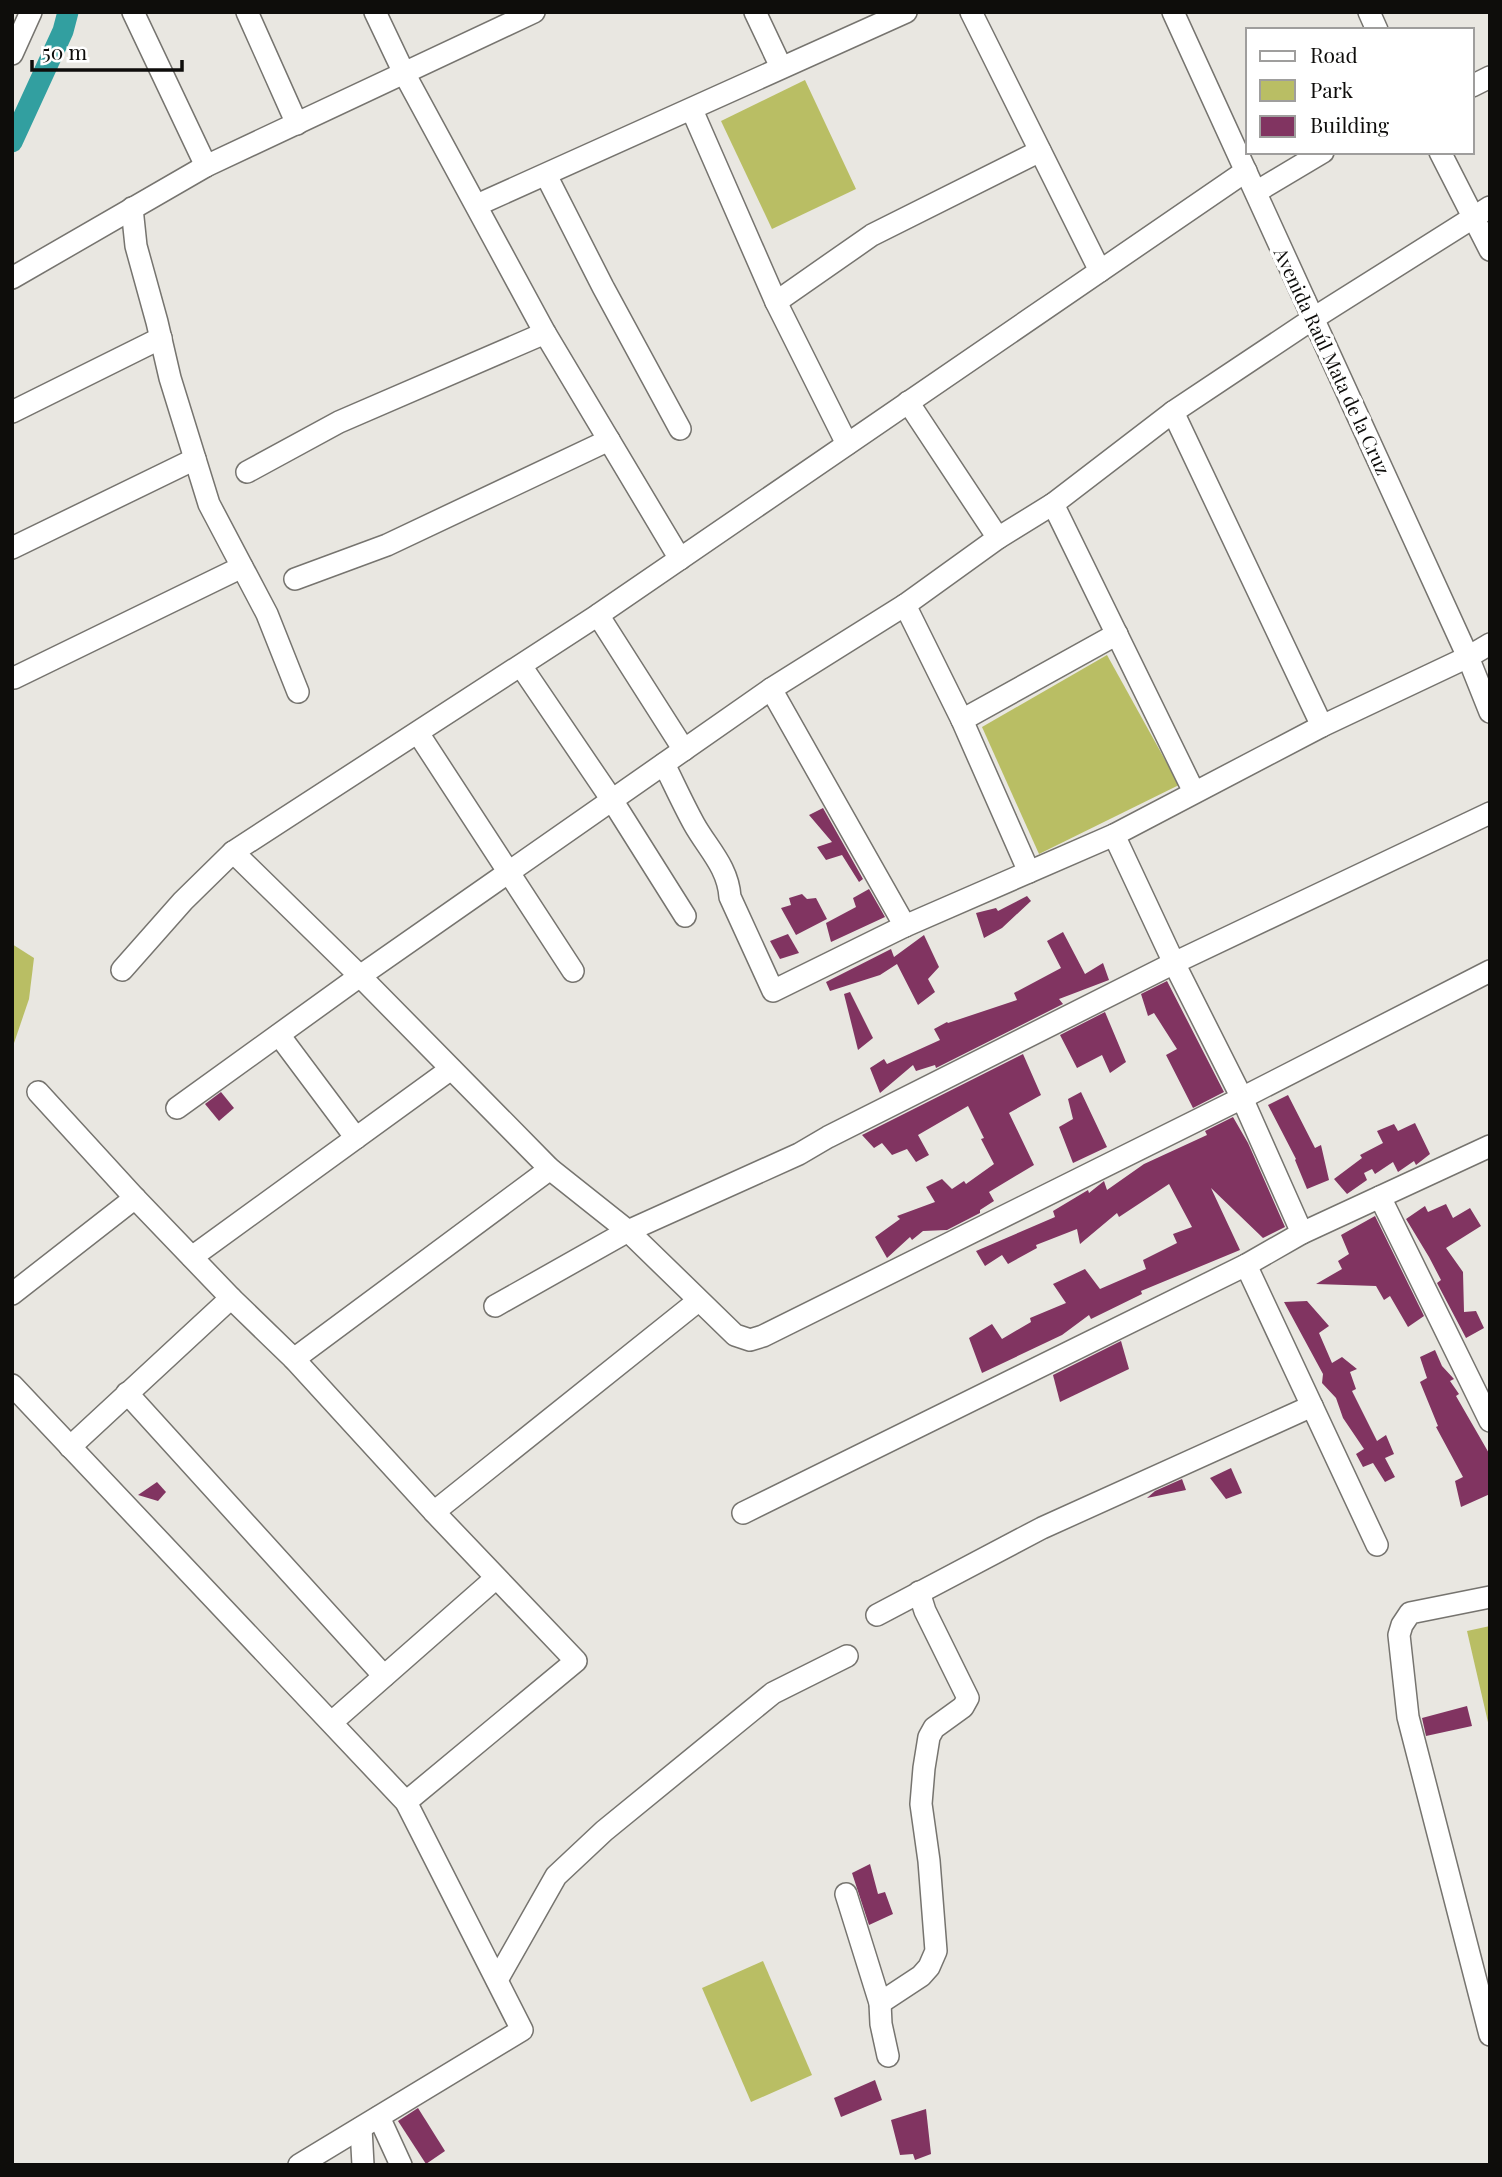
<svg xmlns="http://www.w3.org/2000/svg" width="1502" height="2177" font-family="'Playfair Display',serif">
<rect width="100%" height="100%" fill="#e9e7e1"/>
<g fill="#b9be64">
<path d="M805,80l51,109 -84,40 -51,-108z"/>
<path d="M1107,655l72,130 -140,69 -57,-127z"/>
<path d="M12,944l22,14 -5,41 -17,50z"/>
<path d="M1490,1626v105l-23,-100z"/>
<path d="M763,1961l49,114 -61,27 -49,-114z"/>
</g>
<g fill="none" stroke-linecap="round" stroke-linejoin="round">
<path stroke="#329fa0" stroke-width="21" d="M12,142l51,-111 5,-19"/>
</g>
<g fill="#813461">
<path d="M823,808l40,71 -4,3 -17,-27 -16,5 -9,-13 15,-5 -23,-27z"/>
<path d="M869,889l16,28 -54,25 -5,-19 30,-16 -3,-9z"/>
<path d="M802,894l5,5 9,-1 11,21 -31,16 -15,-27 10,-3 -2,-7z"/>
<path d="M1027,896l4,5 -29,27 -18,10 -8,-25 20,-5 2,3z"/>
<path d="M1063,932l22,42 18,-11 6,17 -50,19 4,5 -127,64 -1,-3 -19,6 -3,-6 -33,28 -10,-25 14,-9 3,5 53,-24 -6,-11 13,-7 1,1 69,-23 -3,-7 47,-25 -14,-27z"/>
<path d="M788,934l11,19 -19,6 -10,-18z"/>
<path d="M924,935l15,32 -11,12 7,13 -17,13 -21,-41 -17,11 -50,16 -4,-9 65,-33 3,8z"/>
<path d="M1167,981l57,111 -31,16 -27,-53 11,-6 -23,-36 -6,3 -7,-22z"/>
<path d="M850,992l23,46 -15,12 -14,-56z"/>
<path d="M1105,1012l21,50 -16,11 -8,-18 -25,13 -17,-33z"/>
<path d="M1023,1054l18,41 -32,18 25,52 -45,27 5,9 -14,9v3l-33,17 -24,1 -11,9 -2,-3 -23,21 -12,-21 25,-18 -3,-3 38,-14 -9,-15 16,-8 10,10 12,-8 2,3 28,-20 -13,-25 3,-1 -16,-32 -50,29 11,20 -13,7 -9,-13 -15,6 -10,-12 -8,5 -12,-13z"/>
<path d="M221,1092l13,16 -15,13 -14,-17z"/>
<path d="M1081,1092l26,55 -34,16 -14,-36 14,-8 -5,-20z"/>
<path d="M1288,1095l27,53 6,-3 8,35 -22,9 -12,-29 1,-1 -28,-54z"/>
<path d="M1233,1117l15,26 37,84 -22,11 -52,-50 29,62 -99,41 1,3 -51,25 -2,-4 -27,20 -80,38 -13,-35 23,-14 10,15 29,-17 -1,-4 36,-15 -13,-19 32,-15 15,20 46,-20 -3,-9 34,-17 -4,-9 19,-7 -23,-43 -50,33 -2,-4 -37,31 -3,-15 -41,16 1,3 -29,16 -6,-9 -17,11 -9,-15 79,-34 -2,-6 35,-21 1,3 15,-12 3,9 37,-26 63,-29 -2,-4z"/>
<path d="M1415,1123l15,31 -14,11 -2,-4 -16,11 -5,-10 -18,12 -3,-5 -8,4 3,7 -20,14 -13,-15 28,-21 -2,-3 23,-12 -6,-12 17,-7 4,7z"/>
<path d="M1446,1204l7,14 17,-10 11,18 -35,22 17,24 1,40 12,-1 8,17 -18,10 -29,-55 4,-3 -12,-23 -23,-38 19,-13 3,6z"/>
<path d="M1375,1216l49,100 -16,11 -18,-31 -6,4 -8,-14 -60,-2 26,-15 -4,-8 11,-7 -8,-19z"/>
<path d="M1307,1301l22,25 -10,7 13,30 10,-6 15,12 -7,3 6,17 -4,2 25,50 9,-6 8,19 -9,4 10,19 -10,5 -12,-19 -10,4 -7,-13 8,-5 -21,-31 -7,-20 -14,-15 1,-9 -39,-72z"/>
<path d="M1121,1341l8,28 -69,33 -7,-27z"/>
<path d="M1435,1350l7,16 12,13 -4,2 9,13 -3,2 34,59v39l-29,13 -6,-26 8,-4 -27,-50 2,-1 -18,-44 7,-4 -7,-21z"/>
<path d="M1231,1468l11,25 -16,6 -16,-21z"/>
<path d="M1182,1479l4,11 -39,8 8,-7z"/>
<path d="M157,1482l9,10 -8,9 -20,-6z"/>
<path d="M1467,1706l5,20 -46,10 -4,-18z"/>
<path d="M870,1864l8,30 7,-2 8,22 -24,11 -17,-52z"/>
<path d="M875,2080l7,20 -41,17 -7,-19z"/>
<path d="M418,2108l27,43 -19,13 -28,-43z"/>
<path d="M926,2109l5,45 -16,6 -2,-6 -13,1 -9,-35z"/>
</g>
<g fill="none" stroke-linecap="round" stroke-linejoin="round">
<defs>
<g id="minor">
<path d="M133,12l73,154"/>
<path d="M247,12l50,112"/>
<path d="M375,12l29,61 141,260 135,226"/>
<path d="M755,12l26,55"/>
<path d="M971,12l129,259"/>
<path d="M1173,12l295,645 22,55"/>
<path d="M1369,12l8,18"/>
<path d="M12,54l19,-42"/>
<path d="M1472,86l18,-9"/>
<path d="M692,110l84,192 71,142"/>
<path d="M1440,152l50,98"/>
<path d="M546,175l57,112 77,142"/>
<path d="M1256,192l67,-40"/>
<path d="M477,205l429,-193"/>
<path d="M132,208l4,38 21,76 13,56 39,126 58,110 31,78"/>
<path d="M12,278l194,-112 328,-154"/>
<path d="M776,302l96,-67 168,-84"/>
<path d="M908,402l90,136"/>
<path d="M12,412l149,-74"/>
<path d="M1173,412l149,314"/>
<path d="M247,472l92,-50 206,-89"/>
<path d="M1053,504l141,288"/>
<path d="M12,548l183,-89"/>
<path d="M295,579l92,-34 222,-105"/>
<path d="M905,605l57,115 67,152"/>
<path d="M598,615l86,135"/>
<path d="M521,666l91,134 73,116"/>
<path d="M14,678l228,-111"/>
<path d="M771,689l134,237"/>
<path d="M962,720l155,-86"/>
<path d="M418,733l155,238"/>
<path d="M664,764c10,20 19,40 30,60 14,25 34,43 36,73l43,94 132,-65 209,-91 208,-109 146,-69 22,-13"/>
<path d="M1114,835l60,128 68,135 60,135"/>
<path d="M233,852l127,124 190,193 78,62 107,104 15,5 13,-4 479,-238 248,-127"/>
<path d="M122,970l61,-69 50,-49 365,-237 648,-444"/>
<path d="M279,1035l77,103"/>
<path d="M38,1092l97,106 96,100 63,61 140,153 142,149 -170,141"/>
<path d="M177,1108l183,-132 411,-287 134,-84 93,-67 55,-34 120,-92 141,-94 176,-111"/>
<path d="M1380,1197l110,224"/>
<path d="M192,1257l259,-188"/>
<path d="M1246,1265l131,280"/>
<path d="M12,1294l123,-96"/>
<path d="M495,1306l133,-75 171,-77 29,-17 346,-174 316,-150"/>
<path d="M294,1359l256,-190"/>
<path d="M12,1385l394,417 116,228 -223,135"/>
<path d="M127,1393l257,283"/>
<path d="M70,1447l161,-149"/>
<path d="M434,1512l264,-211"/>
<path d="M743,1513l503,-248 56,-32 188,-87"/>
<path d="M1490,1597l-80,16 -8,12 -3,10 9,82 82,318"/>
<path d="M877,1615l165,-87 270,-122"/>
<path d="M332,1722l164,-144"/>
<path d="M846,1894l34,109 1,21 7,32"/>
<path d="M497,1980l59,-104 48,-45 169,-138 74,-37"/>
<path d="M880,2003l41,-27 8,-9 7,-16 -7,-90 -8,-57 3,-36 5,-31 5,-9 29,-21 5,-9 -43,-87 -6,-19"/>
<path d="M379,2117l22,48"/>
<path d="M361,2128l2,37"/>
</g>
</defs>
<use href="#minor" stroke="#76746f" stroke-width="24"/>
<use href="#minor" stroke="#fff" stroke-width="21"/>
</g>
<g text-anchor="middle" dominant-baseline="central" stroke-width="7" stroke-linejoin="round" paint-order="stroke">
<g font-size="19" fill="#0e0d0b" stroke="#fff">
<text transform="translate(1333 361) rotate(65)">Avenida Raúl Mata de la Cruz</text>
</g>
</g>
<rect width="1502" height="2177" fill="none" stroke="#0e0d0b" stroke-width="28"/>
<rect x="1246" y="28" width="228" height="126" fill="#ffffff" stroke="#9f9e9d" stroke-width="2"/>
<rect x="1260" y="51" width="35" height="10" fill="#ffffff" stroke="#9f9e9d" stroke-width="2"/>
<text x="1310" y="63" font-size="21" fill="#0e0d0b">Road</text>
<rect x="1260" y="80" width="35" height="21" fill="#b9be64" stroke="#9f9e9d" stroke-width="2"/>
<text x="1310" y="98" font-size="21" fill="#0e0d0b">Park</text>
<rect x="1260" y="116" width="35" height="21" fill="#813461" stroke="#9f9e9d" stroke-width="2"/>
<text x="1310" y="133" font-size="21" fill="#0e0d0b">Building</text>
<path d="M32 60v10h150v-10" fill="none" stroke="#0e0d0b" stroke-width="3.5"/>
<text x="42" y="60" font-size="21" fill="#0e0d0b" stroke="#ffffff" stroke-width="5" paint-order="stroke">50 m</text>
</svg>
